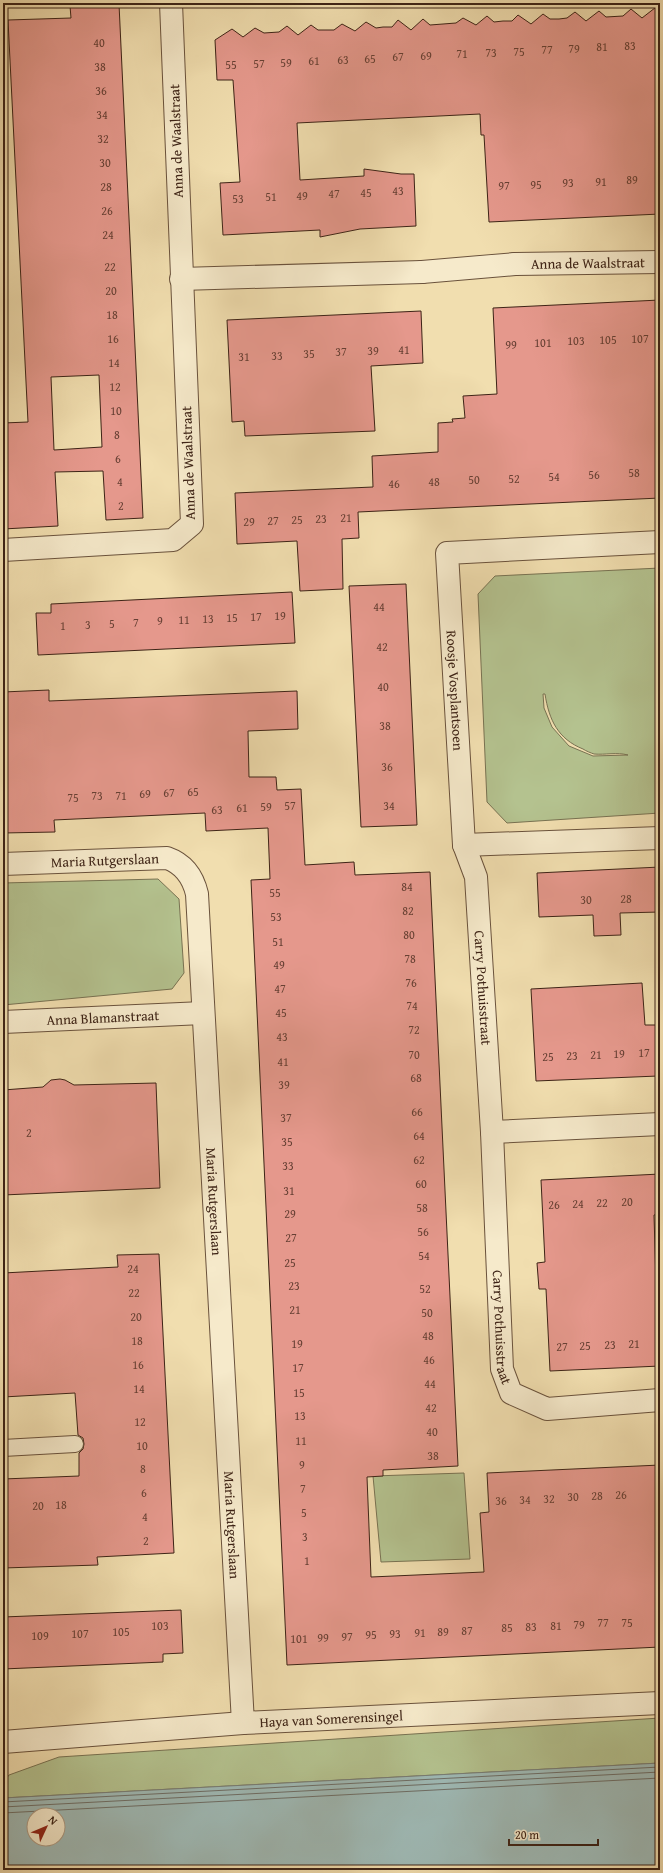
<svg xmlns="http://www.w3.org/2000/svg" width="663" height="1873" font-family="'Gentium Book Plus',serif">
<rect width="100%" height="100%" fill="#f1deaf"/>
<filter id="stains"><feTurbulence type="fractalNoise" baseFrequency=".005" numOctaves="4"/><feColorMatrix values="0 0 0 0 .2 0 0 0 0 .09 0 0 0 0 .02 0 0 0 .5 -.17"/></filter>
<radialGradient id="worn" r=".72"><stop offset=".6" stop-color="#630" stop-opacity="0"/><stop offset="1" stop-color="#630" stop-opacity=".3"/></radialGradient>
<g fill="#b4c28f" stroke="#787252" fill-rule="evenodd">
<path d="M660,568v245l-153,10 -20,-21 -9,-208 17,-18zM543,694h2c4,26 13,45 38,55 3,2 8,4 11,5 11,1 23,-2 34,1l-35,1 -24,-10 -17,-19 -8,-19z"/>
<path d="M158,879l21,20 5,74 -12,16 -169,16v-122z"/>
<path d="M464,1473l6,86 -89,3 -8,-86z"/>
<path d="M660,1718v45l-657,35v-15l6,-8 50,-18z"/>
</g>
<path fill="#9fbab6" stroke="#787e76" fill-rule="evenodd" d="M660,1763v107h-657v-72zM34,1815h24v24h-24z"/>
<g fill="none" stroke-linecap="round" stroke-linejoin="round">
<g stroke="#6e6e66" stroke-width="1">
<path d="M3,1802l657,-35"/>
<path d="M3,1807l657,-35"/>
<path d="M3,1813l657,-35"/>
</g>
</g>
<g fill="#e5988c" stroke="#3d2316" fill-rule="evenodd">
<path d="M119,4l24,514 -37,2 -3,-49 -48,1 3,54 -55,3v-106l25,-1 -20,-402 63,-2 -1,-12zM99,375l3,72 -48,3 -3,-73z"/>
<path d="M660,4v55h-2l2,155 -171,8 -5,-87h-3l-1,-21 -183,9 3,57 64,-4v-7l37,5h13l2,52 -56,3 -40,8v-7l-97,5 -3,-52 20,-1 -7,-102h-16l-2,-40 17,-11 11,8 12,-9 9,5 15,-1 8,-6 11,9 13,-10 7,5h16l8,-6 13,7 11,-9 10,6 7,-1h9l6,-7 13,10 12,-11 7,6 26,-2 7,-5 13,7 11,-9 7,6 9,-1h9l6,-6 13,9 12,-10 7,5h9l8,-1 8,-6 11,9 13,-10 7,6 17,-1 8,-7 11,9z"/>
<path d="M660,300v198l-302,14 1,26 -17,1 1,50 -43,2 -3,-50 -60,3 -2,-51 138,-6 -1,-31 66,-4v-29l15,-1 -1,-3 13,-1 -2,-22 34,-2 -4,-86z"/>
<path d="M421,311l2,52 -52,3 4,65 -130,5 -1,-15 -12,1 -5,-102z"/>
<path d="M406,584l11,241 -56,2 -12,-241z"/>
<path d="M292,592l3,51 -257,12 -2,-42h15v-9z"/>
<path d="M49,690v11l248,-10 1,38 -50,2 1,46h27l1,13 24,-1 4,76 49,-3 1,13 75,-3 28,594 -75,4v6l-16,1 4,100 113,-5 -4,-59 9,-1 -2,-39 173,-8v182l-373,18 -36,-785 19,-1 -2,-51 -62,3 -1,-18 -151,7 1,12 -52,1v-141z"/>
<path d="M660,867v45l-40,1 1,22 -27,1 -1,-21 -54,2 -2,-44z"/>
<path d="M642,983l3,42h15v40h-2v11l-122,5 -5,-92z"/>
<path d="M60,1079l5,1 9,5 82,-2 4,105 -157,7v-105l40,-3 8,-7z"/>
<path d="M660,1174v40l-6,1 3,101 3,-1v51l-110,5 -4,-82h-7l-2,-26 8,-1 -4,-82z"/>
<path d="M159,1254l15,299 -77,4 1,8 -95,3v-89l76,-3v-23l4,-4 1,-5 -1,-6 -5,-3 -3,-42 -72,4v-124l115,-6 -1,-12z"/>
<path d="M181,1610l2,43 -20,1v8l-160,7v-52z"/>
</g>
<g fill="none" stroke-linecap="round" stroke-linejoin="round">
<defs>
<path id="service" d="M3,1448l72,-4"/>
<path id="pedestrian" d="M422,272l93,-8"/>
<g id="minor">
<path id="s1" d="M515,264l145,-2"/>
<path d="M181,279l241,-7"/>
<path id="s2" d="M660,542l-213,11 17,292 12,32 16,255 10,237 9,24 36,16 113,-9"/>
<path d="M3,550l170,-10 19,-16 -21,-521"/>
<path d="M464,845l196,-7"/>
<path id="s3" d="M3,864l164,-6c17,6 26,19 30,36l46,829"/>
<path id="s4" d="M3,1022l200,-9"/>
<path d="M492,1132l168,-8"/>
</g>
<g id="tertiary">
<path id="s5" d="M3,1742l240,-19 417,-20"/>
</g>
</defs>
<use href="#service" stroke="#6a523c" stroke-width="18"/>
<use href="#pedestrian" stroke="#6a523c" stroke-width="24"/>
<use href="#minor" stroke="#6a523c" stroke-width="24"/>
<use href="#tertiary" stroke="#6a523c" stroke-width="24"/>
<use href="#service" stroke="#f6eacb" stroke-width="16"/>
<use href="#pedestrian" stroke="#f6eacb" stroke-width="22"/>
<use href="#minor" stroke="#f6eacb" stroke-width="22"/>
<use href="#tertiary" stroke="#f6eacb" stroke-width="22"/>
</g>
<g text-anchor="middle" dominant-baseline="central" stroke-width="3" stroke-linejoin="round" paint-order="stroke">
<g font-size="12" fill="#674034">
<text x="99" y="42">40</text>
<text x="630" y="45">83</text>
<text x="602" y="46">81</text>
<text x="574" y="48">79</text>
<text x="547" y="49">77</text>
<text x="519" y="51">75</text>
<text x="491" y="52">73</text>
<text x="462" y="53">71</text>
<text x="426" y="55">69</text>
<text x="398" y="56">67</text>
<text x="370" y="58">65</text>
<text x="343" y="59">63</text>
<text x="314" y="60">61</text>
<text x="286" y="62">59</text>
<text x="259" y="63">57</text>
<text x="231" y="64">55</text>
<text x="100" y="66">38</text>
<text x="101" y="90">36</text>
<text x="102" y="114">34</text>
<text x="103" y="138">32</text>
<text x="105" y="162">30</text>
<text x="632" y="179">89</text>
<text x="601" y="181">91</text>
<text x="568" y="182">93</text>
<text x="536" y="184">95</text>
<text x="504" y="185">97</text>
<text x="106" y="186">28</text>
<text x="398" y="190">43</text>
<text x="366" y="192">45</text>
<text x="334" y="193">47</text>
<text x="302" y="195">49</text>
<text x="271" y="196">51</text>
<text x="238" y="198">53</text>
<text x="107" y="210">26</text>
<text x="108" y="234">24</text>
<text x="110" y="266">22</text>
<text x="111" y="290">20</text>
<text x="112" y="314">18</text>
<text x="113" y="338">16</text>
<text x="640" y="338">107</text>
<text x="608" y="339">105</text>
<text x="576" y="340">103</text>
<text x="543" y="342">101</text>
<text x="511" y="344">99</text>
<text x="404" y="349">41</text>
<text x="373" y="350">39</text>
<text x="341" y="351">37</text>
<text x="309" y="353">35</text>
<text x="277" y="355">33</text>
<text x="244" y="356">31</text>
<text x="114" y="362">14</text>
<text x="115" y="386">12</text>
<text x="116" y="410">10</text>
<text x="117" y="434">8</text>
<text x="118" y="458">6</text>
<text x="634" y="472">58</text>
<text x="594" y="474">56</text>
<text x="554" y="476">54</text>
<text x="514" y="478">52</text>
<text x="474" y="479">50</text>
<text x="120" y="481">4</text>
<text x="434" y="481">48</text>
<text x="394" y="483">46</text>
<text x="121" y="505">2</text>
<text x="346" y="517">21</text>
<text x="321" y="518">23</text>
<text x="297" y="519">25</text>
<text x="273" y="520">27</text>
<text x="249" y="521">29</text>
<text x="379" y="606">44</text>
<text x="280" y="615">19</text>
<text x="256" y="616">17</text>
<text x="232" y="617">15</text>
<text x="208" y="618">13</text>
<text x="184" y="619">11</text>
<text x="160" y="620">9</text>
<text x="136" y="622">7</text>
<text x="112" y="623">5</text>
<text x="88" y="624">3</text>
<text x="63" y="625">1</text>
<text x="382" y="646">42</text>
<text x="383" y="686">40</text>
<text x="385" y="725">38</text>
<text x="387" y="766">36</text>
<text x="193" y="791">65</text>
<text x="169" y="792">67</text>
<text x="145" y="793">69</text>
<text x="97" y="795">73</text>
<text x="121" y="795">71</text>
<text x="73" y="797">75</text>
<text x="290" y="805">57</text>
<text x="389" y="805">34</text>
<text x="266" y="806">59</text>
<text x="242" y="807">61</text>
<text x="217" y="809">63</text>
<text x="407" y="886">84</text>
<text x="275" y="892">55</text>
<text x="626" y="898">28</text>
<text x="586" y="899">30</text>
<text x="408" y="910">82</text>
<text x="276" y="916">53</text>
<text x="409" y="934">80</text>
<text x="278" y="941">51</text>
<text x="410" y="958">78</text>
<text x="279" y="964">49</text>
<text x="411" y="982">76</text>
<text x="280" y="988">47</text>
<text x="412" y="1005">74</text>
<text x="281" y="1012">45</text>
<text x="414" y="1029">72</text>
<text x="282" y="1036">43</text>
<text x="644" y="1052">17</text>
<text x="619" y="1053">19</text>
<text x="414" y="1054">70</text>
<text x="596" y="1054">21</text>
<text x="572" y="1055">23</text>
<text x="548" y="1056">25</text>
<text x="283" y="1061">41</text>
<text x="416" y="1077">68</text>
<text x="284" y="1084">39</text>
<text x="417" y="1111">66</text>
<text x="286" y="1117">37</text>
<text x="29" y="1132">2</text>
<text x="419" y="1135">64</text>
<text x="287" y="1141">35</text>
<text x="419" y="1159">62</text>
<text x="288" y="1165">33</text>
<text x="421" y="1183">60</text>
<text x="289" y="1190">31</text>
<text x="627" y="1201">20</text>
<text x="602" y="1202">22</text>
<text x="578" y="1203">24</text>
<text x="554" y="1204">26</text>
<text x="422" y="1207">58</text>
<text x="290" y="1213">29</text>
<text x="423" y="1231">56</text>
<text x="291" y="1237">27</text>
<text x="424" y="1255">54</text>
<text x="290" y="1262">25</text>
<text x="133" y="1268">24</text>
<text x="294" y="1285">23</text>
<text x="425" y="1288">52</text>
<text x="134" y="1292">22</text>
<text x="295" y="1309">21</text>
<text x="427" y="1312">50</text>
<text x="136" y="1316">20</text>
<text x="428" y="1335">48</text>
<text x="137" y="1340">18</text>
<text x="297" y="1343">19</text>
<text x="634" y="1343">21</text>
<text x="610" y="1344">23</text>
<text x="585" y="1345">25</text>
<text x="562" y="1346">27</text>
<text x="429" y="1359">46</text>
<text x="138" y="1364">16</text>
<text x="298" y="1367">17</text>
<text x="430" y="1383">44</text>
<text x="139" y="1388">14</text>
<text x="299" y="1392">15</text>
<text x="431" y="1407">42</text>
<text x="300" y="1415">13</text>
<text x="140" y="1421">12</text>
<text x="432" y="1431">40</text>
<text x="301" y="1440">11</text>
<text x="142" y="1445">10</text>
<text x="433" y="1455">38</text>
<text x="302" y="1464">9</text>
<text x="143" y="1468">8</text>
<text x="303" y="1488">7</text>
<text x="144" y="1492">6</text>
<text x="621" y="1494">26</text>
<text x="597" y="1495">28</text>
<text x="573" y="1496">30</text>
<text x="549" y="1498">32</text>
<text x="525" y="1499">34</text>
<text x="501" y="1500">36</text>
<text x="61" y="1504">18</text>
<text x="38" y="1505">20</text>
<text x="304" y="1512">5</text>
<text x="145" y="1516">4</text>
<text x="305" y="1536">3</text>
<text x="146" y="1540">2</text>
<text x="307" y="1560">1</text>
<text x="603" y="1622">77</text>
<text x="627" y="1622">75</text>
<text x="579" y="1624">79</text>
<text x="160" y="1625">103</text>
<text x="556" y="1625">81</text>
<text x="531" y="1626">83</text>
<text x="507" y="1627">85</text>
<text x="467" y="1630">87</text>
<text x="121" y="1631">105</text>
<text x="443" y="1631">89</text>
<text x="420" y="1632">91</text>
<text x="80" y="1633">107</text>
<text x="395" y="1633">93</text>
<text x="371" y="1634">95</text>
<text x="40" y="1635">109</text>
<text x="347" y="1636">97</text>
<text x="323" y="1637">99</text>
<text x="299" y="1638">101</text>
</g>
<g font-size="14" fill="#3d2316" stroke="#f6eacb">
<text transform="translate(176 141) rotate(-92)">Anna de Waalstraat</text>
<text stroke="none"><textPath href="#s1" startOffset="73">Anna de Waalstraat</textPath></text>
<text transform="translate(188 463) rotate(-92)">Anna de Waalstraat</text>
<text stroke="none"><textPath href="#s2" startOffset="351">Roosje Vosplantsoen</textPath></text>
<text stroke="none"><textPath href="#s3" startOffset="102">Maria Rutgerslaan</textPath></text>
<text stroke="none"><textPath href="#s2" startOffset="651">Carry Pothuisstraat</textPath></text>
<text stroke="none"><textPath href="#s4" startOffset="100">Anna Blamanstraat</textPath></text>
<text stroke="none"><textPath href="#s3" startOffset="521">Maria Rutgerslaan</textPath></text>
<text stroke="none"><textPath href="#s2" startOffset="991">Carry Pothuisstraat</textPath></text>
<text stroke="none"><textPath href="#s3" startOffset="845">Maria Rutgerslaan</textPath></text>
<text stroke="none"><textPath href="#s5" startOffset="329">Haya van Somerensingel</textPath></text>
</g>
</g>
<rect width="663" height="1873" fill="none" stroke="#f1deaf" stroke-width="16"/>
<rect x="4" y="4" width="655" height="1865" fill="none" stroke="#3d2316" stroke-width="2"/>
<rect x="8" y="8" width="647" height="1857" fill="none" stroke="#3d2316"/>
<g transform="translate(46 1827) rotate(46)"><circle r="19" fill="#f6eacb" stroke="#ac9a83"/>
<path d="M0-3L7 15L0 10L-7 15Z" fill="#8f2418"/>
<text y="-6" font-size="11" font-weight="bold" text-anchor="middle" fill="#3d2316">N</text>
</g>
<path d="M509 1839v6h89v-6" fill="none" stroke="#3d2316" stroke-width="2"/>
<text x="515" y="1839" font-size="12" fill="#3d2316" stroke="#f6eacb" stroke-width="3" paint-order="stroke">20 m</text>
<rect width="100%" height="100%" filter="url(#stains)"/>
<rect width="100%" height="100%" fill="url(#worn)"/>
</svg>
